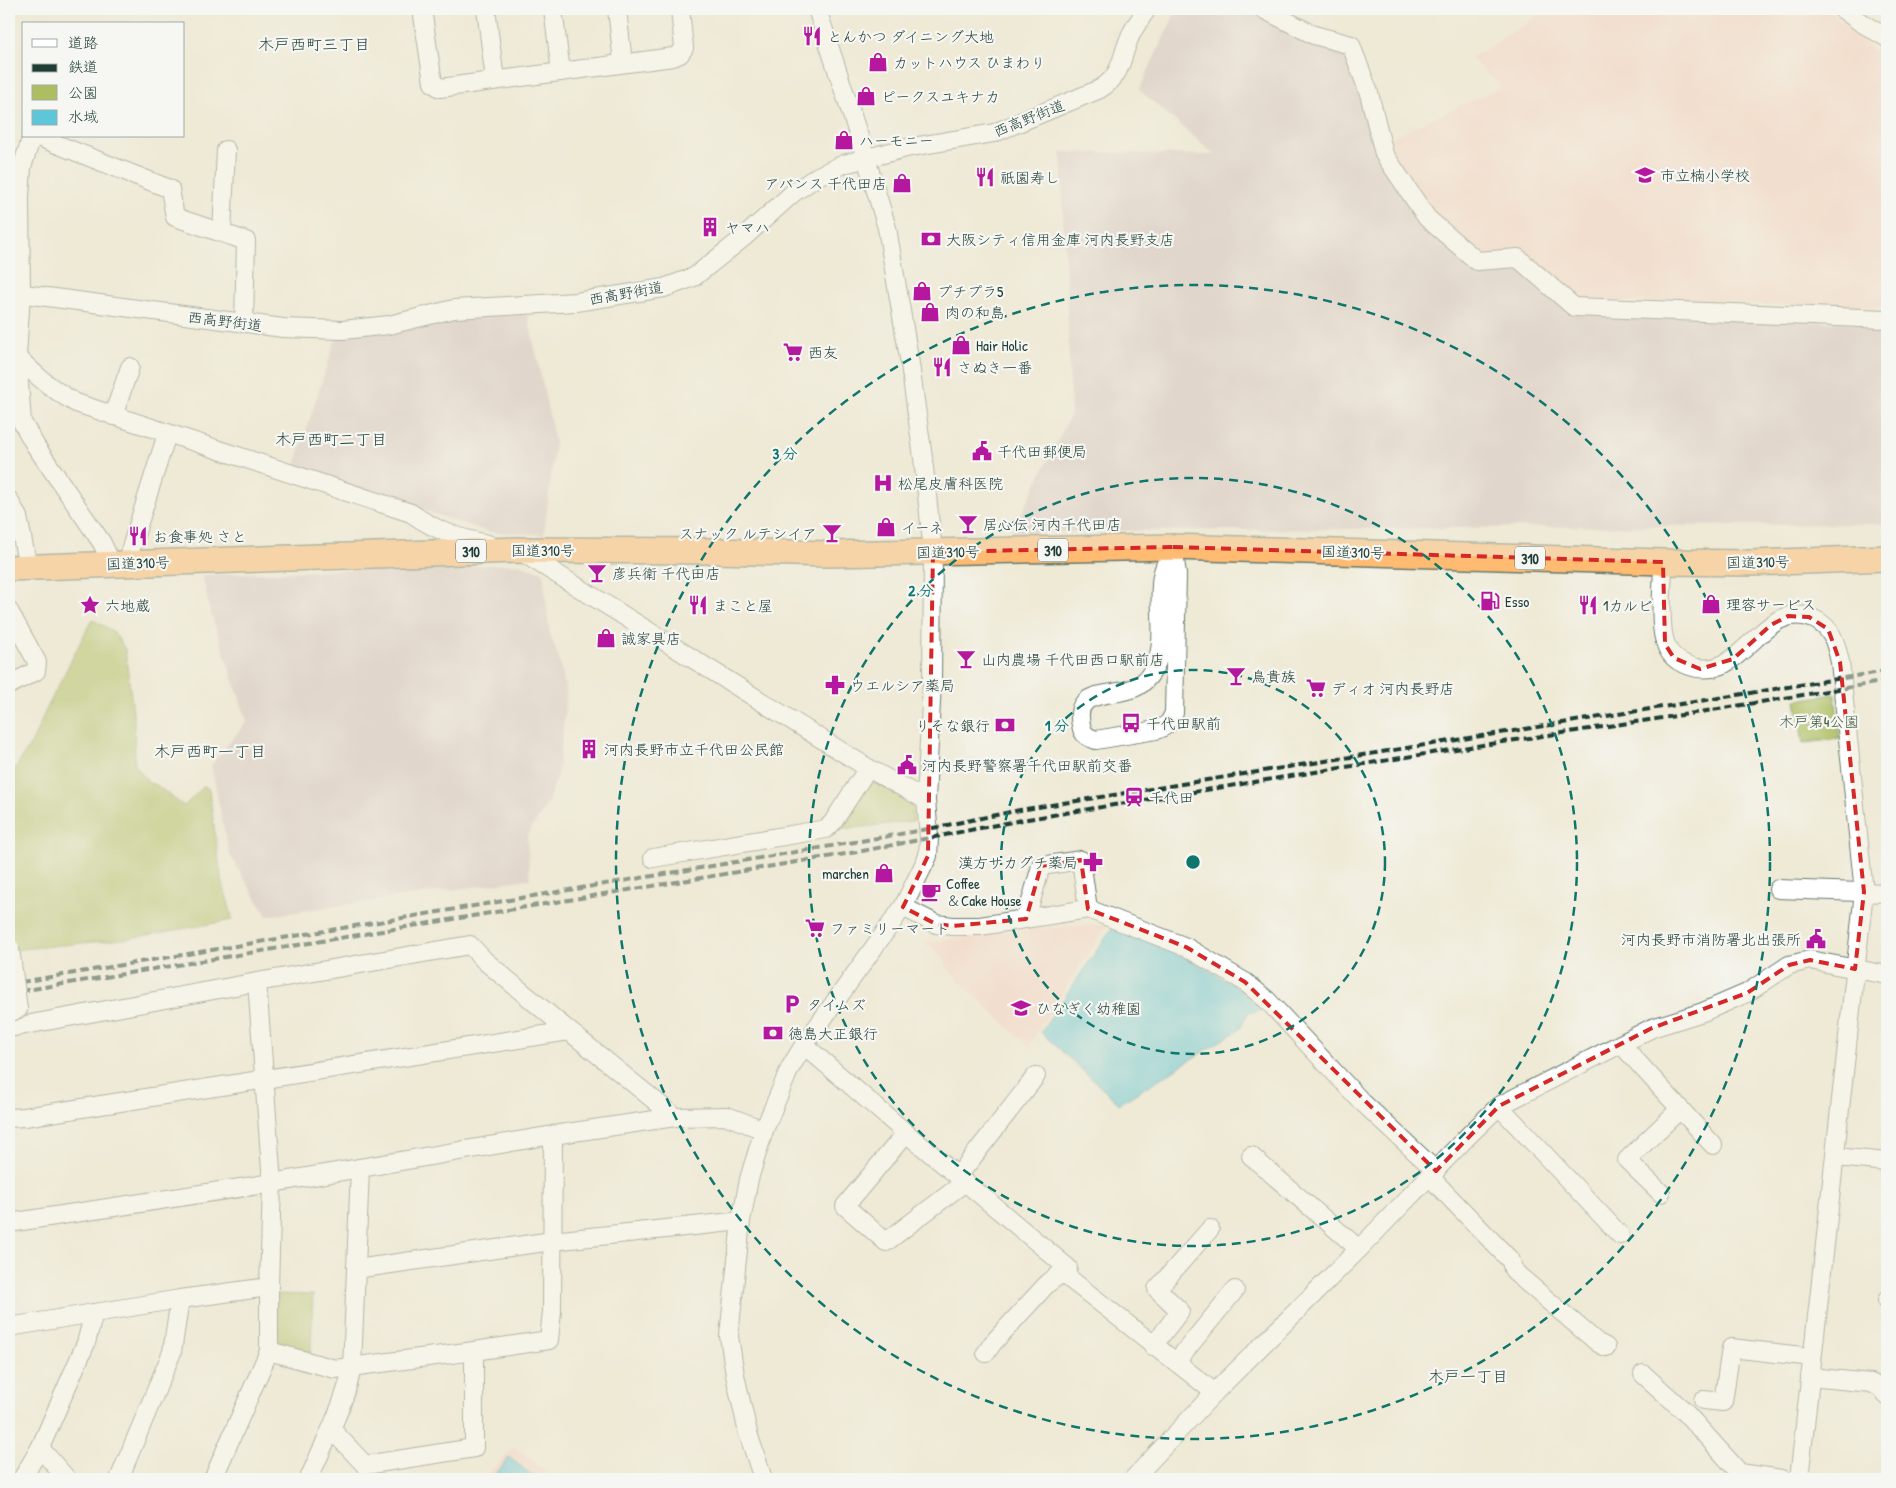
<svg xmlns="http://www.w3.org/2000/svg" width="1896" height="1488" font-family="'Patrick Hand','Klee One',sans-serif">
<rect width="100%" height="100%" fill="#f6f6f2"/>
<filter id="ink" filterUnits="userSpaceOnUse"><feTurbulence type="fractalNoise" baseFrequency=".02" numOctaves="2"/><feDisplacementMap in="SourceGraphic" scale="10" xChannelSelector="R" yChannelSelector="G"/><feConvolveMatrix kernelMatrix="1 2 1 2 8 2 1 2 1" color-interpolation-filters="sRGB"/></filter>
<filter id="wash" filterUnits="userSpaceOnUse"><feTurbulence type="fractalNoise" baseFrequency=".0096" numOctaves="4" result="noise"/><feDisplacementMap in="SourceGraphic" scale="20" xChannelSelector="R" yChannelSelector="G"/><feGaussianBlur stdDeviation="1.12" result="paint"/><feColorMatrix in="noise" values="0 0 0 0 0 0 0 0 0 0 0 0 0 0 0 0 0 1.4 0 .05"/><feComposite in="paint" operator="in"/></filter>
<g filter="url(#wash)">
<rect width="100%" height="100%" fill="#efead6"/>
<g fill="#f6d1c5">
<path d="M1548,9h280l59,54v244l-313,-7 -93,-45 -58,-46 -38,-69 116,-53 -30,-29z"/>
<path d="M1108,924l-80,122 -80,-76 -4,-12 -19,-16 99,-13z"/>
<path d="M514,1446l42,33h-73z"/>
</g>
<g fill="#d1bfbf">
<path d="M1177,9h86l85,43 32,105 98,108 41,-1 53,47 315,13v200l-875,8 59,-118 -10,-262 154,3 -76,-65z"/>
<path d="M515,312l13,3 27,128 -11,92 -55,-3 -195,-64 43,-134 122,-18z"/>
<path d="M519,564l24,8 7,62 8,21 9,39 -9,78 -10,31 -21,33 3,43 -263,37 -38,-62 -18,-89 36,-44 -38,-113 -7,-33z"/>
</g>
<g fill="#adbe61" stroke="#667e4a">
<path d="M92,619l22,13 11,17 9,70 1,46 14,18 6,1 29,22 20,-20 5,3 12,87 12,44 -108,19 -102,10 -14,3v-174l23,-36 13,-30z"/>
<path d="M1835,694l5,45 -37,4 -7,-43z"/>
<path d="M870,777l41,22 3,22 -76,9 11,-24z"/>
<path d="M277,1294l36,1 -2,58 -26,-6 -10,-8z"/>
</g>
<g fill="#5dc6d8" stroke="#3e8286">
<path d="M1112,928l72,27 61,37 3,7 12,3 1,9 -13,2 -8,16 -121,75 -78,-72z"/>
<path d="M509,1457l28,22h-45z"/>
</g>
</g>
<g filter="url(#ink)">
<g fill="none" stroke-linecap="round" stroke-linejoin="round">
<defs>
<g id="minor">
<path d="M422,9l11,74 7,5 233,-31 7,-3 4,-6 -4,-39"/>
<path d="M486,9l9,71"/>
<path d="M553,9l8,63"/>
<path d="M617,9l6,54"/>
<path d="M1263,9l51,26 37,10 18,48 15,61 43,64 50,43 41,-3 56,49 313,12"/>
<path d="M1842,9l18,13 27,16"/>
<path d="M32,136l-10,31 -2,30 1,97 -4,62 5,66 13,23 67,98 10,21"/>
<path d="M36,136l134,53 5,28 71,24 -2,82"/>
<path d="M222,232l4,-82"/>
<path d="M9,292l274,36 60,2 46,-5 65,-16 122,-7 88,-14 30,-11 49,-39 50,-45 25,-17 26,-12 62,-16 88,-15 106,-44c22,-14 20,-28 29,-50 4,-11 12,-21 18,-30"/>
<path d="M9,348c21,23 39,39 67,55l335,110c25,18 47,25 77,31"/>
<path d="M113,416l17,-49"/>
<path d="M9,500l9,17 10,50"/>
<path d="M1173,547l4,27 -3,139c-4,10 -8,14 -18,17l-60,10c-6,-2 -12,-4 -14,-11 -12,-42 29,-31 52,-41 6,-2 11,-7 15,-12 22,-28 7,-69 13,-100 2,-10 7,-20 11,-29z"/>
<path d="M520,551l348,217 58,32"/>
<path d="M1663,562c0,22 -4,56 1,76 3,14 11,23 23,27 13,5 25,5 37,-1 30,-15 50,-62 90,-45 19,9 22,25 26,43l24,230 -65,587"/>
<path d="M130,563v-12l37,-117"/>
<path d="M9,611l28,51 -1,9 -27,14"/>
<path d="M653,858l173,-29 7,-7 35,-54"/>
<path d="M1778,889l109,4"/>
<path d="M903,907l33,17 17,2h27l108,-17 98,38 59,35 22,18 94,101 75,70"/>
<path d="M1026,919l15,-53 40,-6 7,49"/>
<path d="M9,1028l248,-46 213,-37 15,16 84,70 106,86"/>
<path d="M1621,1044l92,101"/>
<path d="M804,1045l102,88 162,135 -21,16 -55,60 -6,9"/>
<path d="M1499,1106l121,129"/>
<path d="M9,1118l16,-1 544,-86"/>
<path d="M906,1133l-61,73 41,36 79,-60"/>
<path d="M1251,1156l108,93"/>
<path d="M1836,1157l51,5"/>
<path d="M958,1176l78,-100"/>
<path d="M1430,1177l81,84 2,8 5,6 80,68 8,4"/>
<path d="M1661,1193l-34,-33 53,-51"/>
<path d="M9,1223l263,-40 281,-48 122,-18 52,-1 37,14"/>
<path d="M356,1269l196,-28 189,-20"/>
<path d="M1061,1272l153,120"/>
<path d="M1887,1300v1"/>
<path d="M9,1327l171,-28 89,-12"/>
<path d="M1153,1346l27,-35 -23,-22 53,-60"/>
<path d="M269,1351l66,18 139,-18 75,-11 3,-29 1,-176"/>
<path d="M1176,1362l59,-72"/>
<path d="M1643,1374l40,36 57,63 42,6"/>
<path d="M1810,1377l61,6 10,5 6,8"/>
<path d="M1703,1400l20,2 8,-54 81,9"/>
<path d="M332,1430l33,35 109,-17v-97"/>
<path d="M22,1479l18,-31"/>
<path d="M67,1479l-27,-31 46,-105 8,-30"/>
<path d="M119,1479l53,-127 8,-53"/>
<path d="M213,1479l56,-128v-64l3,-104 -15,-201"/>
<path d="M309,1479c15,-37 35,-72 43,-111l8,-200"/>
<path d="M763,1479l-15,-46 -13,-58 -6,-39 12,-115 8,-42 15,-49 26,-62 14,-23 99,-138 25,-51 1,-18 -3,-38 6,-117 1,-131 -10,-94 -13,-94 -23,-136 -21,-70 -49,-149"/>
<path d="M1133,1479l83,-88 143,-142 111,-115 29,-28 153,-78 51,-16 44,-19 42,-28 21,-5 77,15"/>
</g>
<path id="highway" d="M9,568l510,-18 197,1 112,3 345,-7 490,15 88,1 136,-5"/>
</defs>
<use href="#minor" stroke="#687a6d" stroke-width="20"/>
<use href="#highway" stroke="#687a6d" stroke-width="28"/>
<use href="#minor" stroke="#fff" stroke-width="18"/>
<use href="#highway" stroke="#ffbb71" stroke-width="25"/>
<g stroke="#1f3d34" stroke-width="4" stroke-dasharray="8 4" stroke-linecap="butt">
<path d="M9,984l846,-142 73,-13 92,-19 867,-139"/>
<path d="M9,993l848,-141 165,-32 434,-71 226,-34 205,-34"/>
</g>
<defs>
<path id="minor-bridge" d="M9,1013l9,-4 -8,-61"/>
</defs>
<use href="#minor-bridge" stroke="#687a6d" stroke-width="20" stroke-linecap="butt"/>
<use href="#minor-bridge" stroke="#fff" stroke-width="18"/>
</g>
</g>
<path d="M0 0H1896V1488H0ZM1173,547l490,15 2,82 9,14 26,11 33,-10 38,-34 17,-9 21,1 19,12 12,33 24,230 -9,77 -45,-9 -21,5 -42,28 -95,35 -153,78 -63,65 -191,-189 -59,-35 -98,-38 -7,-49 -40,6 -15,53 -73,7 -17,-2 -33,-17 25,-51 5,-304z" fill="#efead6" fill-opacity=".55" fill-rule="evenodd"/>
<path fill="none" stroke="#d62828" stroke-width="4" stroke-dasharray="10 6" stroke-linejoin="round" d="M1173,547l490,15 2,82 9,14 26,11 33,-10 38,-34 17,-9 21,1 19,12 12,33 24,230 -9,77 -45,-9 -21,5 -42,28 -95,35 -153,78 -63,65 -191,-189 -59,-35 -98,-38 -7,-49 -40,6 -15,53 -73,7 -17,-2 -33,-17 25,-51 5,-304z"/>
<g fill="none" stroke="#0f766e" stroke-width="2.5" stroke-dasharray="9 6">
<circle cx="1193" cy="862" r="192"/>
<circle cx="1193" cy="862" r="384"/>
<circle cx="1193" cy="862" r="577"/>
</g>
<defs>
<symbol id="restaurant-bare" viewBox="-9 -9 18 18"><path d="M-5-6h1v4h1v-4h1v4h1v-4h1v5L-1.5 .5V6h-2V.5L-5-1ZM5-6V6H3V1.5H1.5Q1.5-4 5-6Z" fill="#b5179e" stroke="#f6f6f2" stroke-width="2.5" paint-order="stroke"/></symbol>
<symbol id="shop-bare" viewBox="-9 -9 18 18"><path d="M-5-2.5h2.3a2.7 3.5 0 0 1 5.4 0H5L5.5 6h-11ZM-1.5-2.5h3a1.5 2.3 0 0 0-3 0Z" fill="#b5179e" stroke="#f6f6f2" stroke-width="2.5" paint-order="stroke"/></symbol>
<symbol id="school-bare" viewBox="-9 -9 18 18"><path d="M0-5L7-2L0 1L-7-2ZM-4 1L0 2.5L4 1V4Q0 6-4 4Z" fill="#b5179e" stroke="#f6f6f2" stroke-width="2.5" paint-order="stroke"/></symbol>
<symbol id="building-bare" viewBox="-9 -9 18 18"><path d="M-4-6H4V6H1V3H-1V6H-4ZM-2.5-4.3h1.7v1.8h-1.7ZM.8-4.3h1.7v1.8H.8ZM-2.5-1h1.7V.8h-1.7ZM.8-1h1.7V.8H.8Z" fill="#b5179e" stroke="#f6f6f2" stroke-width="2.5" paint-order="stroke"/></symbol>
<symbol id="bank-bare" viewBox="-9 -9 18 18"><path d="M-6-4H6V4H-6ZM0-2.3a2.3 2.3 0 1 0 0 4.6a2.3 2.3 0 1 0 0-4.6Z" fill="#b5179e" stroke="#f6f6f2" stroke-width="2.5" paint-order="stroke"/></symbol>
<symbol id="supermarket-bare" viewBox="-9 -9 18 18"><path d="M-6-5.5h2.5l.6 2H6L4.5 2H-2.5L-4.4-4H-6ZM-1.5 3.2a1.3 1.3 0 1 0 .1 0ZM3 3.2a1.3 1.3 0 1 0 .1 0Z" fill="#b5179e" stroke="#f6f6f2" stroke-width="2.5" paint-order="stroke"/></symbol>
<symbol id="civic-bare" viewBox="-9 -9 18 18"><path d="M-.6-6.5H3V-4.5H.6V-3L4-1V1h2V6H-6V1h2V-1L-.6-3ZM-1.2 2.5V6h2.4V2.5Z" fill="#b5179e" stroke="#f6f6f2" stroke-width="2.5" paint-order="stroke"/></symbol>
<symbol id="hospital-bare" viewBox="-9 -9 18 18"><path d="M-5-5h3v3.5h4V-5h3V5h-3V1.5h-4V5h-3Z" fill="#b5179e" stroke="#f6f6f2" stroke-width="2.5" paint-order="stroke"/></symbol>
<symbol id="bar-bare" viewBox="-9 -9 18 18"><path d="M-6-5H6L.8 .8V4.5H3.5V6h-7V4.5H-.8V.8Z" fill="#b5179e" stroke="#f6f6f2" stroke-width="2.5" paint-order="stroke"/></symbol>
<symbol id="fuel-bare" viewBox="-9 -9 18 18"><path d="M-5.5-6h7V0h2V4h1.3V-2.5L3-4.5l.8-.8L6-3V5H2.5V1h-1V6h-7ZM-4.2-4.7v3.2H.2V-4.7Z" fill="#b5179e" stroke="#f6f6f2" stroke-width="2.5" paint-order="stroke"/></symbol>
<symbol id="sight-bare" viewBox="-9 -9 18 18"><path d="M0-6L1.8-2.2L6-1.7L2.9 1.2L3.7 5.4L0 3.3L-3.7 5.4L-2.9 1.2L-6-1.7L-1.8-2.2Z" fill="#b5179e" stroke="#f6f6f2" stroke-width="2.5" paint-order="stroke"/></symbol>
<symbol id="pharmacy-bare" viewBox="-9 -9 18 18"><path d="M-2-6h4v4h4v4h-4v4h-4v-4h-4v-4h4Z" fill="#b5179e" stroke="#f6f6f2" stroke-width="2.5" paint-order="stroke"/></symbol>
<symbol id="bus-bare" viewBox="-9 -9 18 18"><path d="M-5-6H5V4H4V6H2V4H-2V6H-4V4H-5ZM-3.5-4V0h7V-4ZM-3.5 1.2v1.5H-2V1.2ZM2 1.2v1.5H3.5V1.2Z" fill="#b5179e" stroke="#f6f6f2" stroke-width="2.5" paint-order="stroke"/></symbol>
<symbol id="station-bare" viewBox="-9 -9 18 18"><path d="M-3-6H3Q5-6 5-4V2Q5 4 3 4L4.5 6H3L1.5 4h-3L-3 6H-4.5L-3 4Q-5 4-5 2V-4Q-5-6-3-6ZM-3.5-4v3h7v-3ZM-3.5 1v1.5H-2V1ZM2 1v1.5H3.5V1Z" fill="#b5179e" stroke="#f6f6f2" stroke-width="2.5" paint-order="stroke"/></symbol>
<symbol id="cafe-bare" viewBox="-9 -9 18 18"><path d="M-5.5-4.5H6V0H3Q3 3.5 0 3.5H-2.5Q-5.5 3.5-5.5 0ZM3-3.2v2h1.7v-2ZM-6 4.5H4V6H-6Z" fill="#b5179e" stroke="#f6f6f2" stroke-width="2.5" paint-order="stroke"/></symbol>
<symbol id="parking-bare" viewBox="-9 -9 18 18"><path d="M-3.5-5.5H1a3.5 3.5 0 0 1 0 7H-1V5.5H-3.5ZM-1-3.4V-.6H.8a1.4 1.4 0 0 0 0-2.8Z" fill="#b5179e" stroke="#f6f6f2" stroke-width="2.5" paint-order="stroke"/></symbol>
</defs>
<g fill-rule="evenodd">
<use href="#restaurant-bare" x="798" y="22" width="28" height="28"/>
<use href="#shop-bare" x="864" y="48" width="28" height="28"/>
<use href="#shop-bare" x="852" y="82" width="28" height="28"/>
<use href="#shop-bare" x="830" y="126" width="28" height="28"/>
<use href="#school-bare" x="1631" y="161" width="28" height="28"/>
<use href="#restaurant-bare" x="971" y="163" width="28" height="28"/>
<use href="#shop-bare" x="888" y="169" width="28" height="28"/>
<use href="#building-bare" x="696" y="213" width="28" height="28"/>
<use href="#bank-bare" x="917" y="225" width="28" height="28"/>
<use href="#shop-bare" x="908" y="277" width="28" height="28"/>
<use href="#shop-bare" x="916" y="298" width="28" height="28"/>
<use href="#shop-bare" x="947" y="331" width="28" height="28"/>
<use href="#supermarket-bare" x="779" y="338" width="28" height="28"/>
<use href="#restaurant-bare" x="928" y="353" width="28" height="28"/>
<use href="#civic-bare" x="968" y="437" width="28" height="28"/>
<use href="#hospital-bare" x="869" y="469" width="28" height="28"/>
<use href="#bar-bare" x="954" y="510" width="28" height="28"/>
<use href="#shop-bare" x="872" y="513" width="28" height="28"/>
<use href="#bar-bare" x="818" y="519" width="28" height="28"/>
<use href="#restaurant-bare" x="124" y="522" width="28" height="28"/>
<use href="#bar-bare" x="583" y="559" width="28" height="28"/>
<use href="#fuel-bare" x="1476" y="587" width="28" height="28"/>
<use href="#shop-bare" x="1697" y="590" width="28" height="28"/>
<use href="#sight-bare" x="76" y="591" width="28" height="28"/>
<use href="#restaurant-bare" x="684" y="591" width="28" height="28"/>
<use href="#restaurant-bare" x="1574" y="591" width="28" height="28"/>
<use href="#shop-bare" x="592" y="624" width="28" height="28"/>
<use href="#bar-bare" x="952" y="645" width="28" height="28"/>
<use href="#bar-bare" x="1222" y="662" width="28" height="28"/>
<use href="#pharmacy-bare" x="821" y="671" width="28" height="28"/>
<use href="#supermarket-bare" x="1302" y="674" width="28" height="28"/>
<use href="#bus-bare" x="1117" y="709" width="28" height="28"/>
<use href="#bank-bare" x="991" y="711" width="28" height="28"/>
<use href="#building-bare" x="575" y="735" width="28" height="28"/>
<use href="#civic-bare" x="893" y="751" width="28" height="28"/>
<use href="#station-bare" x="1120" y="783" width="28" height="28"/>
<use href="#pharmacy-bare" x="1079" y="848" width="28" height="28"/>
<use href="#shop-bare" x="870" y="859" width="28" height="28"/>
<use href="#cafe-bare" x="917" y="878" width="28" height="28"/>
<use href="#supermarket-bare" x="801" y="914" width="28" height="28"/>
<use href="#civic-bare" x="1802" y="925" width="28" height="28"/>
<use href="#parking-bare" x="778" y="990" width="28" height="28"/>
<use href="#school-bare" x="1007" y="994" width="28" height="28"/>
<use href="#bank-bare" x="759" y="1019" width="28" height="28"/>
</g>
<g text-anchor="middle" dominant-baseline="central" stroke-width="4.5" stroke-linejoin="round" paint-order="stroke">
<g fill="#f6f6f2" stroke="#60746d" stroke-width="1">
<rect x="1038" y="538.5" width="30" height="23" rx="4"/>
<rect x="456" y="539.5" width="30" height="23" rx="4"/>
<rect x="1515" y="546.5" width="30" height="23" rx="4"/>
</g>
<g font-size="14" font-weight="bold" fill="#1f3d34">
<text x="1053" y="550">310</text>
<text x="471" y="551">310</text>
<text x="1530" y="558">310</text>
</g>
<g font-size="15" fill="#1f3d34" stroke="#f6f6f2" text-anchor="start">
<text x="827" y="36">とんかつ ダイニング大地</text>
<text x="893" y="62">カットハウス ひまわり</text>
<text x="881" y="96">ピークスユキナカ</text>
<text x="859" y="140">ハーモニー</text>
<text x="1660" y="175">市立楠小学校</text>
<text x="1000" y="177">祇園寿し</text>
<text x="887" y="183" text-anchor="end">アバンス 千代田店</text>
<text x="725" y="227">ヤマハ</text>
<text x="946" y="239">大阪シティ信用金庫 河内長野支店</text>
<text x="937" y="291">プチプラ5</text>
<text x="945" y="312">肉の和島</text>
<text x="976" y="345">Hair Holic</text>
<text x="808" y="352">西友</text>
<text x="957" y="367">さぬき一番</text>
<text x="997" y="451">千代田郵便局</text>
<text x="898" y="483">松尾皮膚科医院</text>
<text x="983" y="524">居心伝 河内千代田店</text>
<text x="901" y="527">イーネ</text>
<text x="817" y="533" text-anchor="end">スナック ルテシイア</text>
<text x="153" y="536">お食事処 さと</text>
<text x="612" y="573">彦兵衛 千代田店</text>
<text x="1505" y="601">Esso</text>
<text x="1726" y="604">理容サービス</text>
<text x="105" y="605">六地蔵</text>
<text x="713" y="605">まこと屋</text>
<text x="1603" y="605">1カルビ</text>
<text x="621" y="638">誠家具店</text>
<text x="981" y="659">山内農場 千代田西口駅前店</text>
<text x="1251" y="676">鳥貴族</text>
<text x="850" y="685">ウエルシア薬局</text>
<text x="1331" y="688">ディオ 河内長野店</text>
<text x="1146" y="723">千代田駅前</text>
<text x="990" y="725" text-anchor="end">りそな銀行</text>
<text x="604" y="749">河内長野市立千代田公民館</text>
<text x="922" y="765">河内長野警察署千代田駅前交番</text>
<text x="1149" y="797">千代田</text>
<text x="1078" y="862" text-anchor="end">漢方サカグチ薬局</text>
<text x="869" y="873" text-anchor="end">marchen</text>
<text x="946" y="883">Coffee<tspan x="946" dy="17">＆Cake House</tspan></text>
<text x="830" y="928">ファミリーマート</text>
<text x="1801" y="939" text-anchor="end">河内長野市消防署北出張所</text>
<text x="807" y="1004">タイムズ</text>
<text x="1036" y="1008">ひなぎく幼稚園</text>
<text x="788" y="1033">徳島大正銀行</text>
</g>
<g font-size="15" fill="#1f3d34" stroke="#f6f6f2">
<text transform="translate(1029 118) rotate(-22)">西高野街道</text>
<text transform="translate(626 293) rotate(-10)">西高野街道</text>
<text transform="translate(225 321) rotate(7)">西高野街道</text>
<text x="543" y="550">国道310号</text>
<text transform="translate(948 552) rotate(-1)">国道310号</text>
<text transform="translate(1353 552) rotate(2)">国道310号</text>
<text transform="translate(1758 562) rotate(-1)">国道310号</text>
<text transform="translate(138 563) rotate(-2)">国道310号</text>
</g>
<g font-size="15" fill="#425d3f" stroke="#f6f6f2">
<text x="1819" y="721">木戸第4公園</text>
</g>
<g font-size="16" fill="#1f3d34" stroke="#f6f6f2">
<text x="314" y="44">木戸西町三丁目</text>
<text x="331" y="439">木戸西町二丁目</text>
<text x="210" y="751">木戸西町一丁目</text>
<text x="1468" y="1376">木戸一丁目</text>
</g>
</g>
<circle cx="1193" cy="862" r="8" fill="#0f766e" stroke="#f6f6f2" stroke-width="2.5"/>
<g font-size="15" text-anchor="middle" font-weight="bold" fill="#0f766e" stroke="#f6f6f2" stroke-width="4.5" stroke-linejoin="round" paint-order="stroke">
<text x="785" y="459">3 分</text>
<text x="921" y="596">2 分</text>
<text x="1057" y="731">1 分</text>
</g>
<rect width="1896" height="1488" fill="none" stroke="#f6f6f2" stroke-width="30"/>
<rect x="22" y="22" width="162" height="115" fill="#f6f6f2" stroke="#a0aca6"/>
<rect x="32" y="39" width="25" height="8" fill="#ffffff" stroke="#a0aca6"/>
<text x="68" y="48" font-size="15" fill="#1f3d34">道路</text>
<rect x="32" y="64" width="25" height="8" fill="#1f3d34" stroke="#a0aca6"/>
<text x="68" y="72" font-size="15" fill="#1f3d34">鉄道</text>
<rect x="32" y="85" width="25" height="15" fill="#adbe61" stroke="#a0aca6"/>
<text x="68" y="98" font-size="15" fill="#1f3d34">公園</text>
<rect x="32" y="110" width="25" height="15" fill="#5dc6d8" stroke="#a0aca6"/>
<text x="68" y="122" font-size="15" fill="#1f3d34">水域</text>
</svg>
